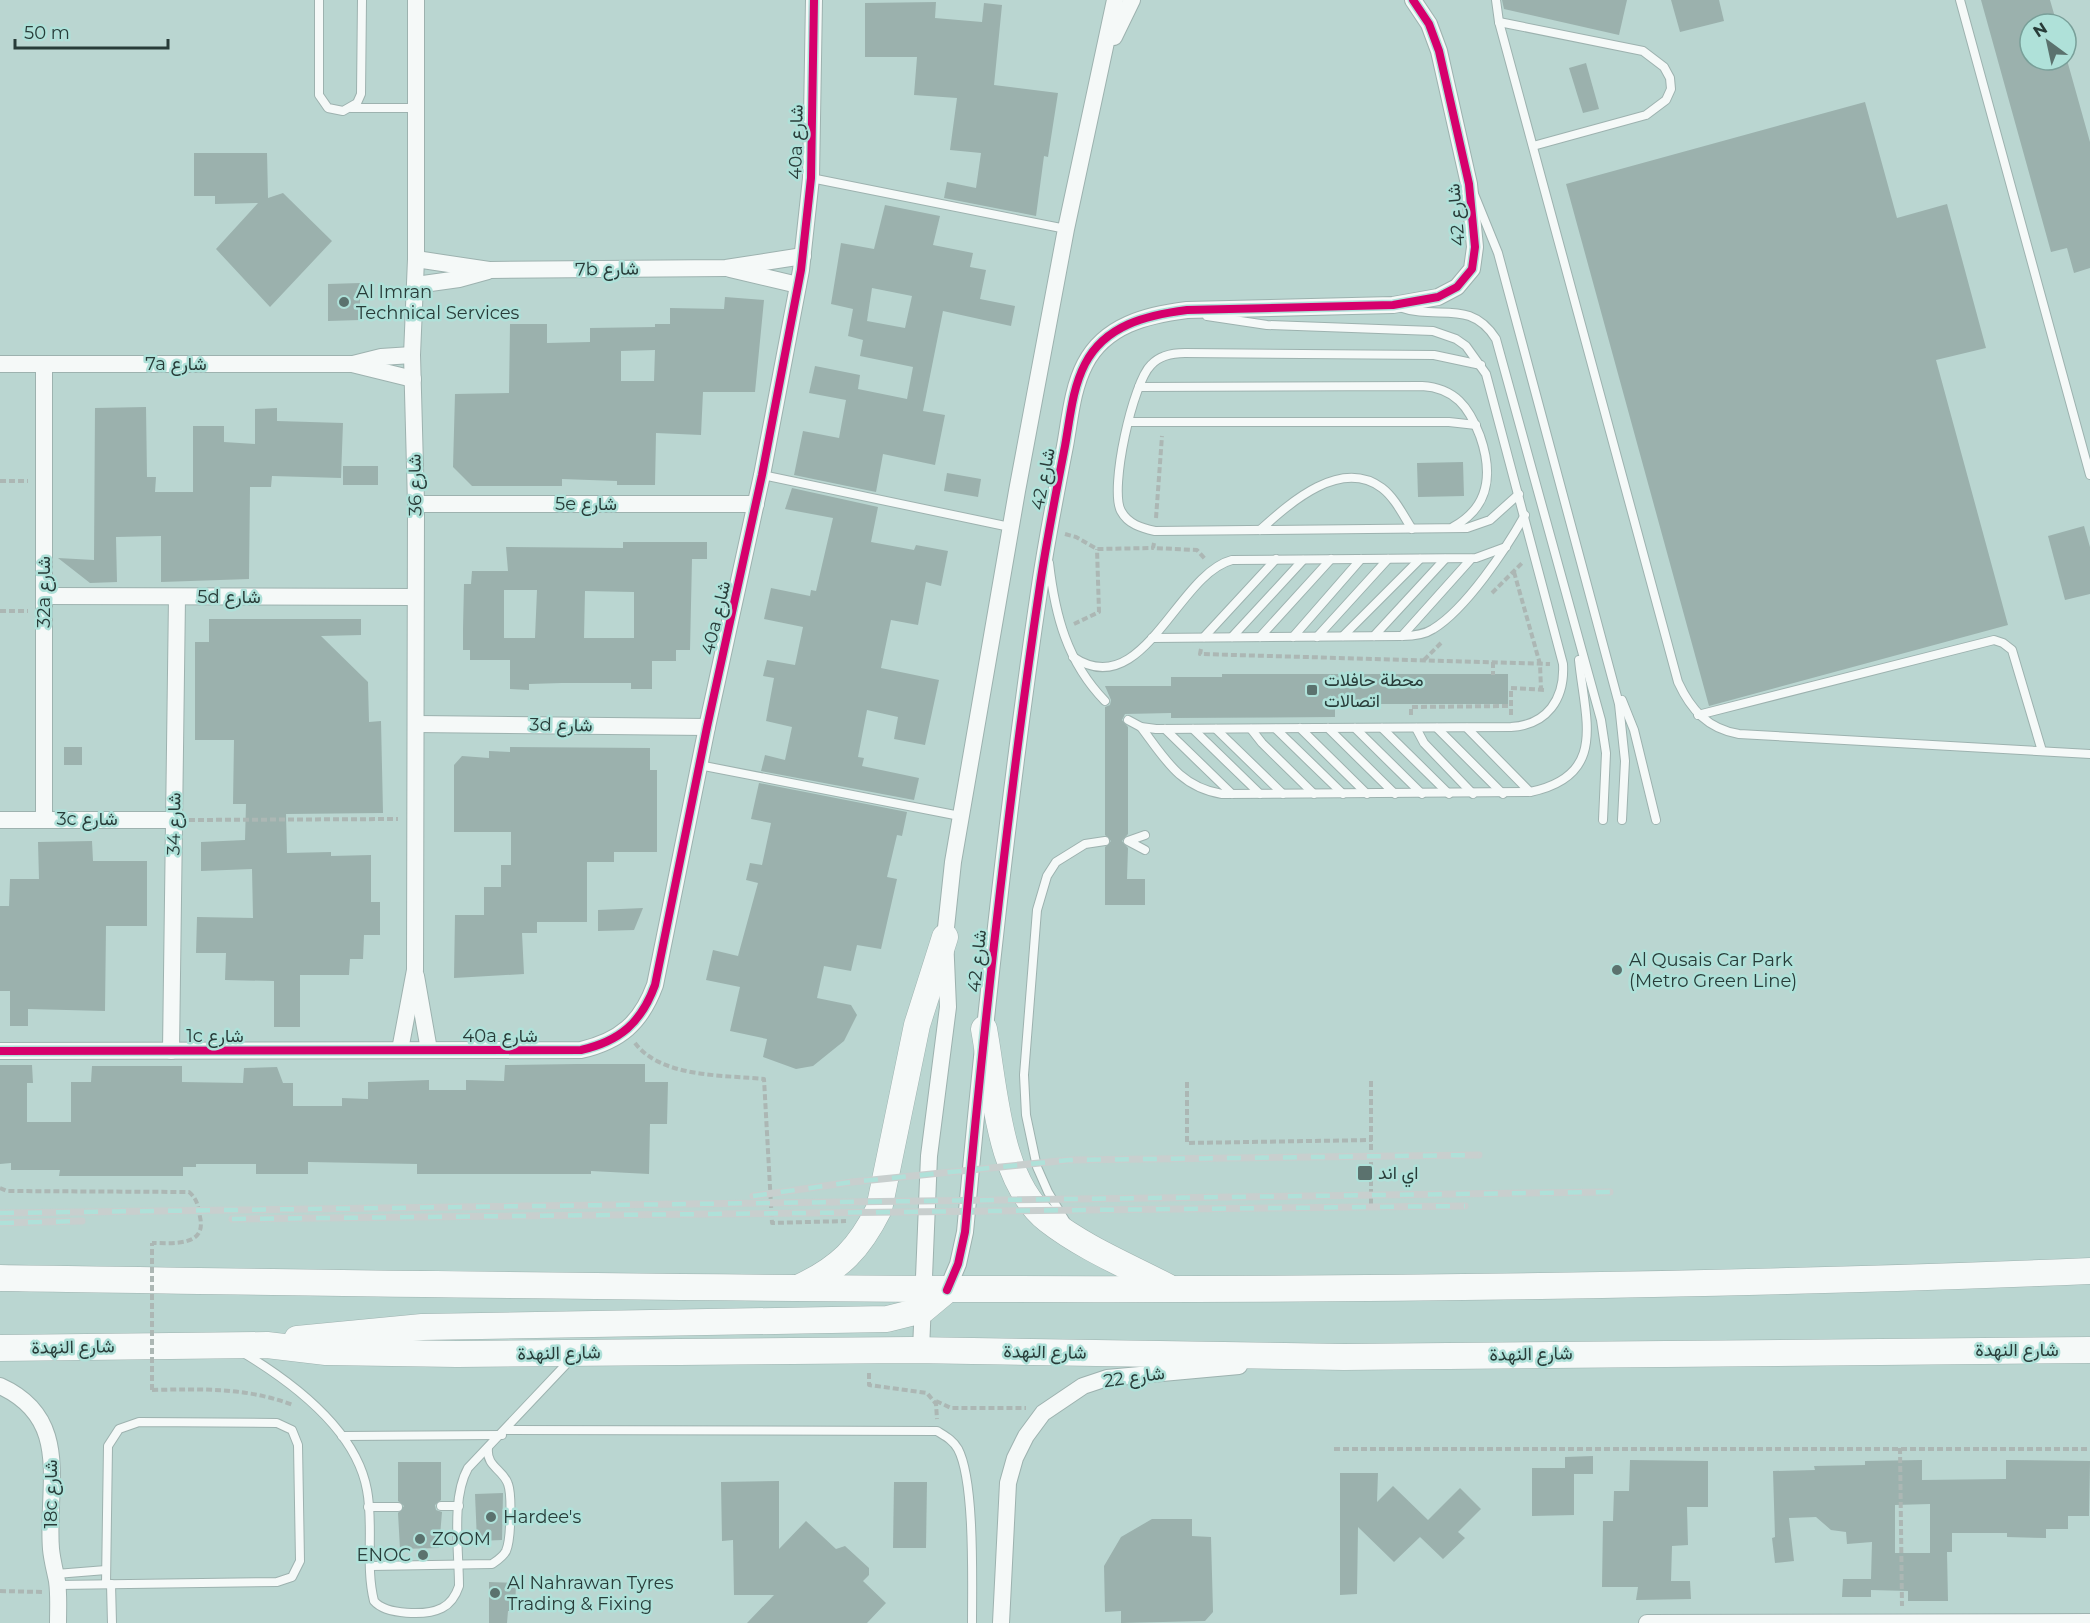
<svg xmlns="http://www.w3.org/2000/svg" width="2090" height="1623" font-family="Montserrat,Vazirmatn,sans-serif">
<rect width="100%" height="100%" fill="#bad6d1"/>
<g fill="#9bb1ad" fill-rule="evenodd">
<path d="M1502,0h125l-8,35 -115,-26z"/>
<path d="M1671,0h48l5,21 -44,11z"/>
<path d="M1981,0h69l7,24h-27v36h37l23,82v126l-16,5 -7,-25 -16,4z"/>
<path d="M936,2l-1,16 47,4 2,-19 18,2 -8,80 64,8 -10,64 -4,-1 -8,60 -92,-18 3,-16 29,6 5,-35 -31,-3 7,-52 -43,-3 3,-38h-52v-54z"/>
<path d="M1586,63l13,46 -16,4 -14,-45z"/>
<path d="M1865,102l32,116 50,-14 39,144 -50,12 72,265 -299,81 -143,-522z"/>
<path d="M194,153h73l1,45 15,-5 49,48 -62,66 -54,-58 42,-46 -43,1v-8h-21z"/>
<path d="M885,205l55,11 -7,29 40,8 -3,14 16,3 -6,29 35,7 -4,20 -68,-15 -20,100 22,4 -10,50 -52,-11 -7,38 -82,-17 9,-44 36,7 7,-38 -37,-7 6,-27 45,9 -2,14 49,10 6,-32 -53,-11 3,-16 -15,-4 5,-27 -22,-5 10,-61 33,6zM872,288l40,8 -7,32 -38,-7z"/>
<path d="M360,283v37l-32,1v-37z"/>
<path d="M725,297l39,3 -9,92h-52l-2,43 -45,-2 -1,52h-38v-4l-55,-2v7h-90l-19,-19 2,-73 54,-1 1,-69h37v19l43,-1v-14l65,-1v-3h15v-16l54,1zM655,350l-1,31h-33v-30z"/>
<path d="M146,407l1,70h9l-1,15h38v-66h31v16l31,2v-35l22,-1v13l66,2 -2,55 -69,-2 -1,11h-21l-1,92 -88,3v-46l-45,1 1,45 -27,1 -32,-25 36,2 1,-152z"/>
<path d="M1463,462l1,34 -46,1 -1,-34z"/>
<rect x="343" y="466" width="35" height="19"/>
<path d="M947,473l34,6 -3,18 -34,-6z"/>
<path d="M792,488l86,19 -7,35 43,8 2,-5 32,6 -7,35 -15,-4 -8,43 -27,-5 -10,48 58,12 -14,65 -31,-6 4,-22 -31,-7 -9,47 6,1 -2,8 57,12 -5,22 -153,-29 4,-16 20,5 7,-33 -26,-6 8,-43 -11,-2 4,-16 28,5 8,-38 -39,-8 7,-31 39,8 1,-6 5,1 17,-73 -48,-9z"/>
<path d="M2084,526l6,21v47l-25,6 -17,-64z"/>
<path d="M623,542h84v17h-15l-2,91h-14v11h-24v28h-21v-6h-69l-33,1v6l-19,-1v-29h-40v-10h-7v-21l1,-45h7l1,-13h36l-2,-24 117,1zM504,590h33l-2,48h-31zM585,591l49,1v46h-50z"/>
<path d="M209,619h152v16l-40,1 47,46 1,40 12,-1 2,92 -97,1 1,39 44,-1v4l40,-1v47h9v33h-16l-1,24h-13l-1,16h-49v52h-26v-46l-49,-1 1,-27h-30l1,-36 56,1 -1,-49 -51,2v-29l44,-2 1,-36h-13l1,-64h-39v-98h14z"/>
<path d="M1222,674h286v30h-173v13l-164,1v-5l-46,1 -3,6 6,7v107l-6,7 6,7 -1,31h18v26h-40v-58l6,-6 -6,-6v-128l5,-2 1,-5 -6,-14h66v-9h51z"/>
<rect x="64" y="747" width="18" height="18"/>
<path d="M510,747l140,1v22h7v82h-43v10h-27v60h-50v11h-15l2,41 -70,4 1,-63h29v-28h17v-22h10v-33h-57v-67l8,-9 27,2v-7l21,1z"/>
<path d="M759,783l148,29 -5,24 -5,-1 -10,42 10,2 -16,70 -24,-4 -6,26 -27,-5 -7,32 34,7 6,10 -13,26 -31,25 -17,3 -33,-12 4,-18 -37,-8 10,-44 -34,-7 7,-30 25,6 20,-73 -12,-3 4,-17 12,2 9,-42 -20,-4z"/>
<path d="M92,841l1,20h54v65h-41l-1,85 -77,-2v17h-18v-35h-10v-85h9l1,-27h29l-1,-37z"/>
<path d="M643,908l-9,22 -36,1v-21z"/>
<path d="M577,1064h68v18h23l-1,42h-17l-1,50 -58,-3v3h-174v-10l-109,-2v12h-52v-10h-60v3h-13v9h-124l1,-6h-49v-7l-11,1v-99h32l1,18h-6v39h44v-40h20l1,-16h90v16l61,1 1,-15 33,-1 6,16h10v23h49v-8l26,1v-17l61,-2v10h37v-10l38,1 1,-16z"/>
<path d="M1593,1456v18h-19v41l-42,1v-48h33v-11z"/>
<path d="M1630,1460l78,1v46h-21l1,38 -16,1 -1,35h19l1,18 -55,1 2,-13h-36l1,-66h10l1,-30h15z"/>
<path d="M1922,1460v20l84,-1v-19l84,1 -1,55h-21v13h-22v9l-39,-1v-4h-55v19h-5l1,49h-40v-10l-37,-1v7h-29l1,-18h28l1,-37 -25,2 -1,-12 -15,-2 -15,-13 -27,1 5,43 -19,2 -3,-25 3,-1 -2,-66 42,-1 -1,-4 51,-1v-4zM1930,1504v49h-35v-48z"/>
<path d="M398,1462h43v38l-6,5 1,5 6,2 -3,36 -39,1 -2,-36 6,-7 -6,-5z"/>
<path d="M1340,1473h38l-1,29 16,-16 35,34 32,-32 21,21 -23,23 7,6 -22,21 -23,-22 -26,25 -36,-35 -1,67 -17,1z"/>
<path d="M779,1481v68l27,-28 30,28 9,-3 24,22v7l-6,6 23,22 -19,20h-120l27,-28h-40l-1,-55 -11,1 -1,-59z"/>
<path d="M894,1482h33l-1,66h-33z"/>
<path d="M503,1493l-1,47 -25,1 -2,-47z"/>
<path d="M1152,1519h40v17l19,1 2,75 -8,9 -84,2v-12l-16,1 -1,-46 17,-29z"/>
<path d="M489,1582l27,1 -1,28h-7l-1,12h-18z"/>
</g>
<g fill="none" stroke-linecap="round" stroke-linejoin="round">
<defs>
<g id="service">
<path d="M319,0v95l9,13 15,3 14,-8 4,-9 1,-94"/>
<path d="M1496,0l3,22 179,660c13,28 30,47 61,52l351,20"/>
<path d="M1960,0l130,475"/>
<path d="M1499,22l144,29 21,16 6,11 1,11 -5,11 -20,15 -113,31"/>
<path d="M351,108h65"/>
<path d="M811,178l255,51"/>
<path d="M1474,194l24,59 121,451 6,57 -3,59"/>
<path d="M1399,307c39,14 71,-9 97,32l105,381 5,33 -3,67"/>
<path d="M1481,365l-47,-10 -249,-2c-13,0 -25,2 -34,12 -18,17 -42,124 -30,146 7,13 20,17 34,20l312,-3 23,-8 29,-26"/>
<path d="M1139,387l283,-1c33,2 47,21 58,50 13,37 10,71 -27,91"/>
<path d="M1129,422h320l27,3"/>
<path d="M762,475l248,52"/>
<path d="M1260,530c29,-26 80,-73 122,-42 13,10 21,27 30,41"/>
<path d="M1049,563c6,52 18,99 56,138"/>
<path d="M1343,636l77,-77"/>
<path d="M1374,636l71,-77"/>
<path d="M1402,636l69,-77"/>
<path d="M1204,637l72,-78"/>
<path d="M1232,637l71,-77"/>
<path d="M1260,637l71,-78"/>
<path d="M1293,637l68,-78"/>
<path d="M1317,637l71,-78"/>
<path d="M1152,638l250,-2c10,0 22,-1 31,-7 33,-20 73,-80 92,-114"/>
<path d="M1073,657c70,47 104,-83 159,-97l244,-2 30,-11"/>
<path d="M1622,700l12,30 22,90"/>
<path d="M1698,715l296,-75 9,3 9,7 30,101"/>
<path d="M1128,720l13,7 15,2 355,-2c36,-2 54,-28 52,-63l-77,-290 -20,-28 -10,-7 -23,-8 -166,-6 -60,-9"/>
<path d="M1141,727c24,32 39,60 81,67l308,-2c78,-16 55,-72 49,-132"/>
<path d="M1300,728l67,66"/>
<path d="M1328,728l67,66"/>
<path d="M1355,728l67,66"/>
<path d="M1382,728l67,66"/>
<path d="M1416,728l8,15 49,51"/>
<path d="M1437,728l66,66"/>
<path d="M1467,728l63,64"/>
<path d="M1165,729l67,65"/>
<path d="M1193,729l67,65"/>
<path d="M1216,729l67,65"/>
<path d="M1251,729l11,14 52,51"/>
<path d="M1276,729l67,65"/>
<path d="M699,765l261,51"/>
<path d="M1145,850l-17,-9 17,-6"/>
<path d="M1066,1222l-18,-30 -11,-25 -11,-52 -2,-40 13,-165 10,-34 9,-14 29,-18 20,-3"/>
<path d="M242,1352c50,30 114,77 125,138 7,36 -2,75 7,111 12,14 52,15 68,7 10,-5 14,-13 17,-22 0,-35 -8,-88 9,-118l104,-110"/>
<path d="M507,1430l430,1c8,5 16,9 21,18 17,32 14,134 14,174"/>
<path d="M342,1436l160,-1"/>
<path d="M441,1506h18"/>
<path d="M368,1507h30"/>
<path d="M371,1566l121,-2c6,-4 11,-7 14,-13 5,-11 6,-56 2,-67 -5,-15 -22,-17 -20,-36"/>
<path d="M56,1574l50,-4"/>
<path d="M111,1584l1,39"/>
<path d="M57,1585l220,-3 15,-5 8,-16 -2,-116 -6,-15 -15,-7 -138,-1 -20,7 -11,17 -2,138"/>
</g>
<g id="minor">
<path d="M1114,37l18,-37"/>
<path d="M416,259l73,11 237,-2 77,-12"/>
<path d="M730,269l68,16"/>
<path d="M416,285l43,-6 29,-8"/>
<path d="M0,364h352l61,15"/>
<path d="M353,364l28,-7 31,-2"/>
<path d="M416,504h340"/>
<path d="M44,596l370,1"/>
<path d="M416,724l291,3"/>
<path d="M44,819v-455"/>
<path d="M0,820h174"/>
<path d="M416,976l13,74"/>
<path d="M400,1050l15,-80 1,-466 -4,-149 4,-96v-259"/>
<path d="M0,1051l581,-1c39,-9 60,-27 74,-65l52,-258 55,-252 39,-205 10,-92 3,-178"/>
<path d="M171,1051l6,-454"/>
<path d="M947,1290l11,-26 7,-32c20,-217 43,-432 75,-647 7,-47 16,-93 25,-139 5,-27 7,-57 20,-82 20,-39 62,-49 102,-54l206,-5 45,-8 19,-10 15,-18 3,-22 -6,-63 -30,-133 -10,-27 -16,-24"/>
<path d="M921,1350l8,-194 19,-149 -3,-70 8,-75 64,-371 49,-262 49,-229"/>
<path d="M0,1386c73,33 46,101 51,163 1,11 4,22 6,32 2,14 1,28 1,42"/>
<path d="M1001,1623l7,-140 7,-25 11,-22 17,-23 40,-27 24,-8 132,-12"/>
<path d="M1647,1623l443,-1"/>
</g>
<g id="primary">
<path d="M984,1029c11,59 14,152 64,191 36,28 80,46 120,67"/>
<path d="M0,1278c697,10 1394,22 2090,-7"/>
<path d="M800,1287c40,-19 59,-38 79,-78l38,-184 28,-88"/>
<path d="M297,1339l125,-12 465,-8 36,-9 24,-20"/>
<path d="M0,1348l267,-3 59,7 131,2 455,-4 432,7 746,-7"/>
</g>
</defs>
<use href="#service" stroke="#9db2af" stroke-width="10"/>
<use href="#minor" stroke="#9db2af" stroke-width="18"/>
<use href="#primary" stroke="#9db2af" stroke-width="27"/>
<g stroke="#acb7b4" stroke-width="4" stroke-dasharray="6 3" stroke-linecap="butt">
<path d="M0,481h28"/>
<path d="M1156,518l6,-82"/>
<path d="M1065,534l11,3 21,12 56,-1"/>
<path d="M1154,543l-1,5 44,2 9,10"/>
<path d="M1514,572l26,92 1,25"/>
<path d="M1492,593l31,-31"/>
<path d="M0,611h28"/>
<path d="M1074,624l25,-12 -2,-63"/>
<path d="M1201,649l-1,5 350,10"/>
<path d="M1424,660l18,-18"/>
<path d="M1493,662v13"/>
<path d="M1411,715v-8l100,-1"/>
<path d="M1511,715v-27l35,2"/>
<path d="M189,820l209,-1"/>
<path d="M635,1043c26,35 90,32 129,36l8,144 74,-2"/>
<path d="M1371,1081v127"/>
<path d="M1187,1082v61l185,-3"/>
<path d="M0,1188l7,3 182,1c8,7 9,13 11,25 7,30 -28,26 -48,26"/>
<path d="M869,1373v12l58,8 9,11 1,15"/>
<path d="M152,1390c50,-1 93,-3 141,15"/>
<path d="M936,1401l15,7h75"/>
<path d="M1900,1448l2,158"/>
<path d="M1334,1449h756"/>
<path d="M0,1591l42,1"/>
</g>
<use href="#service" stroke="#f5f9f8" stroke-width="8"/>
<use href="#minor" stroke="#f5f9f8" stroke-width="16"/>
<use href="#primary" stroke="#f5f9f8" stroke-width="26"/>
<defs>
<g id="rail">
<path d="M753,1196l99,-14 217,-22 410,-5"/>
<path d="M0,1213l1610,-21"/>
<path d="M232,1219l1233,-13"/>
<path d="M0,1223l82,-2"/>
</g>
</defs>
<use href="#rail" stroke="#c8cfce" stroke-width="7"/>
<use href="#rail" stroke="#afe1d9" stroke-width="4.5" stroke-dasharray="14" stroke-linecap="butt"/>
<path stroke="#acb7b4" stroke-width="4" stroke-dasharray="6 3" stroke-linecap="butt" d="M152,1390v-147"/>
<defs>
<g id="cycleway">
<path d="M0,1051l581,-1c39,-9 60,-27 74,-65l52,-258 55,-252 39,-205 10,-92 3,-178"/>
<path d="M947,1290l11,-26 7,-32c20,-217 43,-432 75,-647 7,-47 16,-93 25,-139 5,-27 7,-57 20,-82 20,-39 62,-49 102,-54l206,-5 45,-8 19,-10 15,-18 3,-22 -6,-63 -30,-133 -10,-27 -16,-24"/>
</g>
</defs>
<use href="#cycleway" stroke="#afe1d9" stroke-width="11"/>
<use href="#cycleway" stroke="#d6006c" stroke-width="8"/>
</g>
<g fill="#5b726e" stroke="#afe1d9" stroke-width="2">
<circle cx="344" cy="302" r="6"/>
<rect x="1306" y="684" width="12" height="12" rx="3"/>
<circle cx="1617" cy="970" r="6"/>
<rect x="1357" y="1165" width="16" height="16" rx="3"/>
<circle cx="491" cy="1517" r="6"/>
<circle cx="420" cy="1539" r="6"/>
<circle cx="423" cy="1555" r="6"/>
<circle cx="495" cy="1593" r="6"/>
</g>
<g text-anchor="middle" dominant-baseline="central" stroke-width="5" stroke-linejoin="round" paint-order="stroke">
<g font-size="18" fill="#283c39" stroke="#afe1d9">
<text transform="translate(796 142) rotate(-89)">40a شارع</text>
<text transform="translate(1456 215) rotate(-95)">شارع 42</text>
<text transform="translate(607 269) rotate(-1)">7b شارع</text>
<text x="176" y="364">7a شارع</text>
<text transform="translate(1043 479) rotate(-79)">شارع 42</text>
<text transform="translate(415 485) rotate(-91)">شارع 36</text>
<text x="586" y="504">5e شارع</text>
<text transform="translate(44 592) rotate(-90)">32a شارع</text>
<text x="229" y="597">5d شارع</text>
<text transform="translate(716 618) rotate(-77)">40a شارع</text>
<text transform="translate(561 725) rotate(1)">3d شارع</text>
<text x="87" y="819">3c شارع</text>
<text transform="translate(174 824) rotate(-89)">شارع 34</text>
<text transform="translate(977 961) rotate(-84)">شارع 42</text>
<text x="215" y="1036">1c شارع</text>
<text x="500" y="1036">40a شارع</text>
<text transform="translate(73 1347) rotate(-1)">شارع النهدة</text>
<text x="2017" y="1350">شارع النهدة</text>
<text transform="translate(1045 1352) rotate(1)">شارع النهدة</text>
<text transform="translate(559 1353) rotate(-1)">شارع النهدة</text>
<text transform="translate(1531 1354) rotate(-1)">شارع النهدة</text>
<text transform="translate(1134 1377) rotate(-8)">شارع 22</text>
<text transform="translate(51 1494) rotate(-90)">18c شارع</text>
</g>
<g font-size="18" fill="#283c39" stroke="#afe1d9" text-anchor="start">
<text x="356" y="292">Al Imran<tspan x="356" dy="21">Technical Services</tspan></text>
<text x="1324" y="680">محطة حافلات<tspan x="1324" dy="21">اتصالات</tspan></text>
<text x="1629" y="960">Al Qusais Car Park<tspan x="1629" dy="21">(Metro Green Line)</tspan></text>
<text x="1378" y="1173">اي اند</text>
<text x="503" y="1517">Hardee's</text>
<text x="432" y="1539">ZOOM</text>
<text x="411" y="1555" text-anchor="end">ENOC</text>
<text x="507" y="1583">Al Nahrawan Tyres<tspan x="507" dy="21">Trading &amp; Fixing</tspan></text>
</g>
</g>
<g transform="translate(2048 42) rotate(327)"><circle r="28" fill="#afe1d9" stroke="#799f99" stroke-width="1.5"/>
<path d="M0-4.5L10 22L0 15L-10 22Z" fill="#5b726e"/>
<text y="-9" font-size="16" font-weight="bold" text-anchor="middle" fill="#283c39">N</text>
</g>
<path d="M15 39v9h153v-9" fill="none" stroke="#283c39" stroke-width="3"/>
<text x="24" y="39" font-size="18" fill="#283c39" stroke="#afe1d9" stroke-width="4.5" paint-order="stroke">50 m</text>
</svg>
